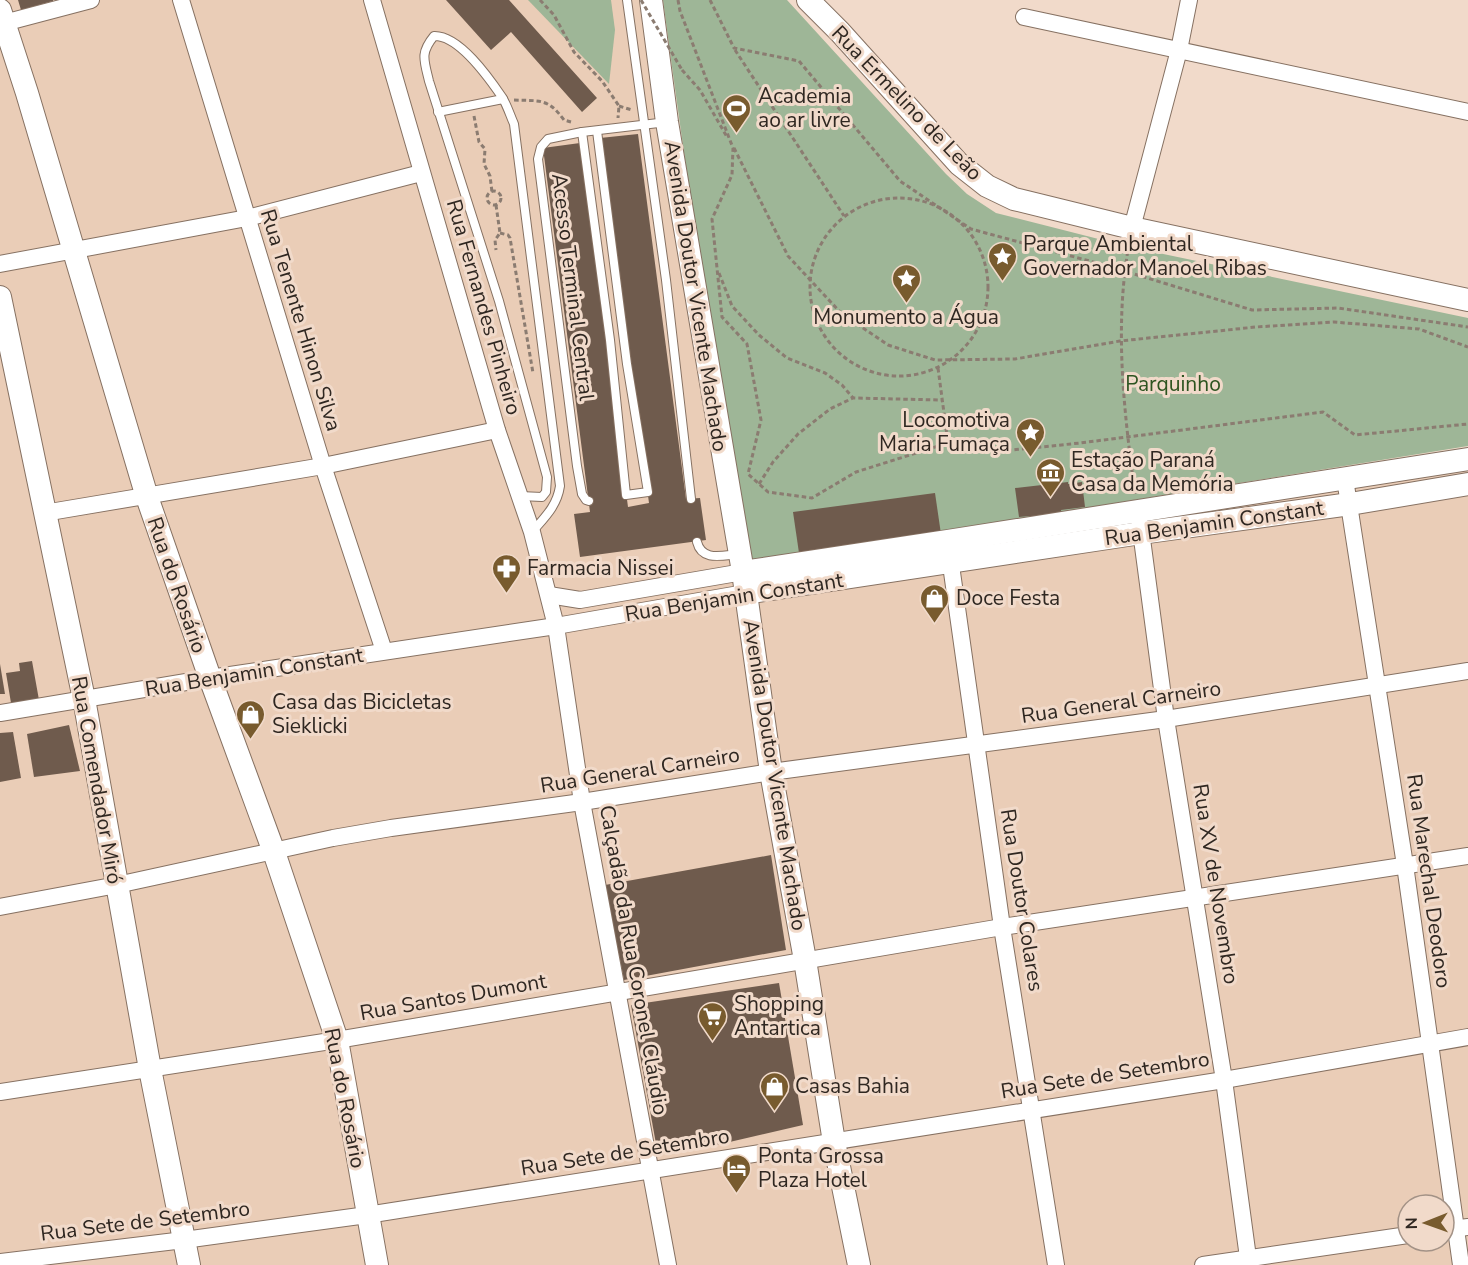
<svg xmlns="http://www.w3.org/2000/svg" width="1468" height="1265" font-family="'Nunito Sans',sans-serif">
<rect width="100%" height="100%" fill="#f1daca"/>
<path fill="#eacdb7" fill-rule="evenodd" d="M0,0h650l98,569 720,-117v813h-1468zM1408,1205h36v36h-36z"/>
<g fill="#9eb697">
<path d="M528,0h83l4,30 -6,54z"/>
<path d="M663,0h124l159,174 21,20 29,19 134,34 338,71v128l-717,116c-35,-186 -63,-374 -88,-562z"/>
</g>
<g fill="#6f5b4d">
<path d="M18,0h35v1l-32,9z"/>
<path d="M446,0h63l88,98 -15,14 -71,-80 -20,18z"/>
<path d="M638,134l48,365 14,-1 6,42 -126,17 -6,-43 16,-2 -47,-364 37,-5 48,364 21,-4 -49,-365z"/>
<path d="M1068,482v2l14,-2 3,25 -24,3 1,5 -32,4v-3l-11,1 -4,-29z"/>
<path d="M935,493l6,41 -142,19 -6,-41z"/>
<path d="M32,661l7,39 -28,3 -5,-30 14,-2 -1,-8z"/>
<path d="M0,664l5,30h-5z"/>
<path d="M69,725l11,46 -46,6 -7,-43z"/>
<path d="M13,732l8,46 -21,4v-49z"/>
<path d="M771,855l15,95 -162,30 -19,-95z"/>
<path d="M779,983l24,142 -82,19 -63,11 -27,-150z"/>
</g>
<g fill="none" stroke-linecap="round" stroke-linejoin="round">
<defs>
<g id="lane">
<path d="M627,0l39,280 25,219"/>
<path d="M438,112l65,-13"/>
<path d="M582,132l28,208 16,155 22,-3 -21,-128 -30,-233"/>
<path d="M520,496l22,1 4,-5 1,-15 -48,-176 -70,-220c-5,-21 -9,-28 5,-45 25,-1 55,42 68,61 5,8 8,18 12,27l46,362c-3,20 -15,31 -28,46"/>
<path d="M589,501l-3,-1 -4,-6 -5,-28 -39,-307 3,-12 7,-8 34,-7 85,-10"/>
<path d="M697,542c5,20 26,13 42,12"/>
</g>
<g id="street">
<path d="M181,0l142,466 61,185"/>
<path d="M372,0l125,430 35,102 24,94 26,176 86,463"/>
<path d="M1024,17l444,95"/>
<path d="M0,24l91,-24"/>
<path d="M1132,228l47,-178 10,-50"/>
<path d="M0,264l247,-46 174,-45"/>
<path d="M1345,479l60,386 56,400"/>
<path d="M44,513l279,-47 174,-36"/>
<path d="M1140,524l26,195 58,361 25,185"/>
<path d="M949,551l53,376 54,338"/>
<path d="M549,595l31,5 163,-28"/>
<path d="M0,713l210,-35 346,-52 189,-33"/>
<path d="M0,907l117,-22 216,-47 58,-10 191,-26 189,-30 395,-53 302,-48"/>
<path d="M0,1092l337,-52 665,-113 466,-71"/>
<path d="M1444,1230l24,-3"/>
<path d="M0,1262l184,-22 183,-25 857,-135 244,-43"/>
<path d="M1203,1265l205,-30"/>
</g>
<g id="secondary">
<path d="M651,0l16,122 76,450 28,200 34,188 29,182 25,123"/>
<path d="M808,0l32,32 119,132 28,22 27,13 118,29 336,72"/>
<path d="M0,10l27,83 120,404 63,181 64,174 63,188 40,225"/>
<path d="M0,297l84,402 66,370 39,196"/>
<path d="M743,572l205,-31 520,-82"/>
<path d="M745,593l396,-60 209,-29 118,-20"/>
</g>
</defs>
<use href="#lane" stroke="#867162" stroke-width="10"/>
<use href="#street" stroke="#867162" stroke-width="18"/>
<use href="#secondary" stroke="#867162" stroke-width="24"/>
<g stroke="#8b7c71" stroke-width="3" stroke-dasharray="4.5 3" stroke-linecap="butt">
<path d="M540,0l14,15 20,37 28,29 17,25 -1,12"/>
<path d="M678,0l2,11 53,137 -1,27 -20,44 10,98 25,27 14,76 -13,54 20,18 44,6 44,-26 92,-29 54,8 78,-8 243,-31 32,23 113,-11"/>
<path d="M710,0l24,48 65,13 101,120 71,48 137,37 144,44 86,-2 130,19"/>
<path d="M735,50l109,166"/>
<path d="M682,70l18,20 27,47"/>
<path d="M514,100c26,1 34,-2 50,20l7,2"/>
<path d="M619,106l13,4"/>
<path d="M474,116l5,26 6,7 -1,15 6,12 2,16"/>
<path d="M734,148l54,108 53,57 47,32 47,15 80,-1 105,-18 136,-14 78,-5 85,7 49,18"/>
<circle cx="494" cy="198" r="7"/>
<circle cx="899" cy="287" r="89"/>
<path d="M496,205l4,28 -5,7 1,10"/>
<path d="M500,233l8,2 2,3 23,135"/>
<path d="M1129,244c-15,84 -5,167 6,250"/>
<path d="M719,273l13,33 27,29 28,23 38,15 17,12 11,13"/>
<path d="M938,368l10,75"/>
<path d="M759,484l14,-22 25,-28 32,-25 23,-11 89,2"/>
</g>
<use href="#lane" stroke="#fff" stroke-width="8"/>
<use href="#street" stroke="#fff" stroke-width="16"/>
<use href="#secondary" stroke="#fff" stroke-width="22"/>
<path stroke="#8b7c71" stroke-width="3" stroke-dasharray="4.5 3" stroke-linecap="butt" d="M641,0l41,70"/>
</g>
<defs>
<symbol id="stadium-pin" viewBox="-11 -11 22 30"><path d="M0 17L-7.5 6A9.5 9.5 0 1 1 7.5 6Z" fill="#785b2e" stroke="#f1daca"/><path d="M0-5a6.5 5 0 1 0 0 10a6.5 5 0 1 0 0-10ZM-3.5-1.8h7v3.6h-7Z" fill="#fff"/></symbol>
<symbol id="sight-pin" viewBox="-11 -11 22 30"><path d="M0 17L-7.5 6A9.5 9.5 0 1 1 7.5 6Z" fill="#785b2e" stroke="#f1daca"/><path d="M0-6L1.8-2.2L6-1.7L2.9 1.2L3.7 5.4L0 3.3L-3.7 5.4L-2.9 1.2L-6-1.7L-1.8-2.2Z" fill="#fff"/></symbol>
<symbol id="museum-pin" viewBox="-11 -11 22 30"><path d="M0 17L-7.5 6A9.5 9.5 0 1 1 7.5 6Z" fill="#785b2e" stroke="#f1daca"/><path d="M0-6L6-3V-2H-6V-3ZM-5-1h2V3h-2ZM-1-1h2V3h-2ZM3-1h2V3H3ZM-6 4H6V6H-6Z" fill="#fff"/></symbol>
<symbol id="pharmacy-pin" viewBox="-11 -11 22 30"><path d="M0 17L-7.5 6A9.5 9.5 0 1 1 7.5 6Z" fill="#785b2e" stroke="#f1daca"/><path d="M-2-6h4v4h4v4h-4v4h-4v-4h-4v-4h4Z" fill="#fff"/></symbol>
<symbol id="shop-pin" viewBox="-11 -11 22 30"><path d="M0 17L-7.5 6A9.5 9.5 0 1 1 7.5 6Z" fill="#785b2e" stroke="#f1daca"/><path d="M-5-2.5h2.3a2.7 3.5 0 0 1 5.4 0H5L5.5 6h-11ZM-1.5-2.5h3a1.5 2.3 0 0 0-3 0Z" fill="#fff"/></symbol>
<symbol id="supermarket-pin" viewBox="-11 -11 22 30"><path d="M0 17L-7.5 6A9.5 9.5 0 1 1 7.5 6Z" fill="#785b2e" stroke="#f1daca"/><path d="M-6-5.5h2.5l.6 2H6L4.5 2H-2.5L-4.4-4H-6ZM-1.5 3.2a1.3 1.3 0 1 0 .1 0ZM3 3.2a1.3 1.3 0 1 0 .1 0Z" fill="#fff"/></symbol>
<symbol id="hotel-pin" viewBox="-11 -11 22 30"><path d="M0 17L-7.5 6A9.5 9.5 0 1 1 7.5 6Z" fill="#785b2e" stroke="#f1daca"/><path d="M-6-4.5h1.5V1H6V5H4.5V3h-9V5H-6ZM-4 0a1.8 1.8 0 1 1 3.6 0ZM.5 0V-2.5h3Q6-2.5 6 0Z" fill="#fff"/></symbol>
</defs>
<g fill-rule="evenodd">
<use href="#stadium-pin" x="720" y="92" width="33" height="45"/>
<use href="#sight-pin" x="986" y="240" width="33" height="45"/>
<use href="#sight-pin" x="890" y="262" width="33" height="45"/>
<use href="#sight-pin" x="1014" y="416" width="33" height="45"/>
<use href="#museum-pin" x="1034" y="456" width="33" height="45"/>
<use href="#pharmacy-pin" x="490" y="552" width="33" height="45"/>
<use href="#shop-pin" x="918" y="582" width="33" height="45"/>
<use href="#shop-pin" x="234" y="698" width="33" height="45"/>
<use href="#supermarket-pin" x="696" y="1000" width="33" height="45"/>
<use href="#shop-pin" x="758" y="1070" width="33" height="45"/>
<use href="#hotel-pin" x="720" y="1152" width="33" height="45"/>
</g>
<g text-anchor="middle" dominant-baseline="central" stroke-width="6" stroke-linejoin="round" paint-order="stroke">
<g font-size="21" fill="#2f2721" stroke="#f1daca" text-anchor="start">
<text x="758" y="96">Academia<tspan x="758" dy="24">ao ar livre</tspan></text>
<text x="1023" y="244">Parque Ambiental<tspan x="1023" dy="24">Governador Manoel Ribas</tspan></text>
<text x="906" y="317" text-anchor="middle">Monumento a Água</text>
<text x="1010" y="420" text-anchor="end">Locomotiva<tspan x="1010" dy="24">Maria Fumaça</tspan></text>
<text x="1071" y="460">Estação Paraná<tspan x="1071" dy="24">Casa da Memória</tspan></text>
<text x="527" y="568">Farmacia Nissei</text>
<text x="956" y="598">Doce Festa</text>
<text x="272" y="702">Casa das Bicicletas<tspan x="272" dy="24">Sieklicki</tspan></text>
<text x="734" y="1004">Shopping<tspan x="734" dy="24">Antartica</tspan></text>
<text x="795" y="1086">Casas Bahia</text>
<text x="758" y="1156">Ponta Grossa<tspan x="758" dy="24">Plaza Hotel</tspan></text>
</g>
<g font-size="21" fill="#2f2721" stroke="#f1daca">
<text transform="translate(907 103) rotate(46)">Rua Ermelino de Leão</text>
<text transform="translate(573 287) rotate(83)">Acesso Terminal Central</text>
<text transform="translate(696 296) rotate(81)">Avenida Doutor Vicente Machado</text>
<text transform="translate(484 307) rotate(74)">Rua Fernandes Pinheiro</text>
<text transform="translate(301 320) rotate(73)">Rua Tenente Hinon Silva</text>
<text transform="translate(1214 523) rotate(-8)">Rua Benjamin Constant</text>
<text transform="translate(177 585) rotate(71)">Rua do Rosário</text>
<text transform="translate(734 597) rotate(-9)">Rua Benjamin Constant</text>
<text transform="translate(254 672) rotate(-9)">Rua Benjamin Constant</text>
<text transform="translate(1121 702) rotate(-8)">Rua General Carneiro</text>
<text transform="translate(640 770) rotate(-9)">Rua General Carneiro</text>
<text transform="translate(775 775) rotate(81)">Avenida Doutor Vicente Machado</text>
<text transform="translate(97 780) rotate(80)">Rua Comendador Miró</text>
<text transform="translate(1429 881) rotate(82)">Rua Marechal Deodoro</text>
<text transform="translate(1216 884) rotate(81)">Rua XV de Novembro</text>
<text transform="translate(1022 900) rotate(81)">Rua Doutor Colares</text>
<text transform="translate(634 960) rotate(80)">Calçadão da Rua Coronel Cláudio</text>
<text transform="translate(453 997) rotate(-10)">Rua Santos Dumont</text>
<text transform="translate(1105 1075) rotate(-9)">Rua Sete de Setembro</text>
<text transform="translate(345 1098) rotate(79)">Rua do Rosário</text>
<text transform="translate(625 1152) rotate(-9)">Rua Sete de Setembro</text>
<text transform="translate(145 1221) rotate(-7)">Rua Sete de Setembro</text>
</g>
<g font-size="21" fill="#2d5420" stroke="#f1daca">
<text x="1173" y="384">Parquinho</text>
</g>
</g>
<g transform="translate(1426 1223) rotate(269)"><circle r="28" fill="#f1daca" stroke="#a39286" stroke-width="1.5"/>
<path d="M0-4.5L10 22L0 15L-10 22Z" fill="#785b2e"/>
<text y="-9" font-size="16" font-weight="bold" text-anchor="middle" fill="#2f2721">N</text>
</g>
</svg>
